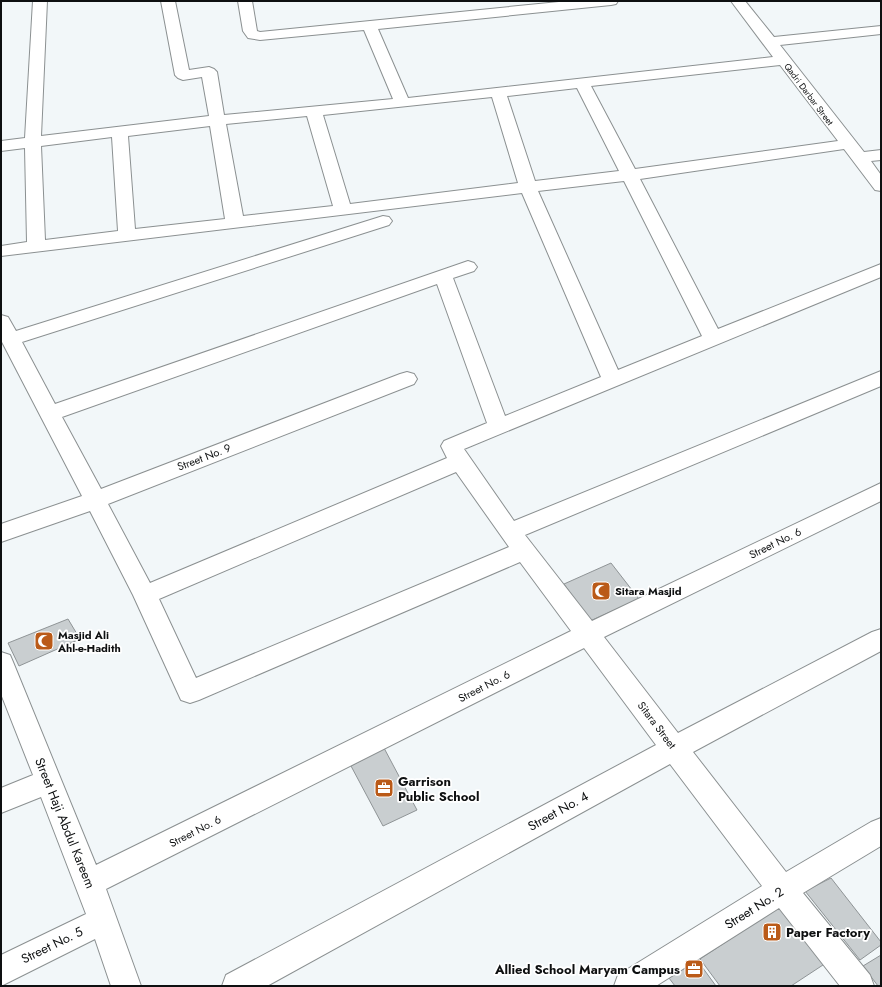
<svg xmlns="http://www.w3.org/2000/svg" width="882" height="987" font-family="Jost,sans-serif">
<rect width="100%" height="100%" fill="#f2f7f9"/>
<g fill="#c9ced0" stroke="#8f9496">
<path d="M611,563l28,36 -49,22 -26,-37z"/>
<path d="M68,619l12,20 -61,27 -11,-23z"/>
<path d="M384,748l33,62 -34,16 -32,-60z"/>
<path d="M831,878l50,64v3l-21,15 -55,-69z"/>
<path d="M782,905l44,58 -35,23h-71l-20,-27z"/>
<path d="M881,955v31h-3l-15,-20z"/>
<path d="M697,960l19,26h-41l-6,-8z"/>
</g>
<g fill="none" stroke-linecap="round" stroke-linejoin="round">
<defs>
<path id="minor" d="M33,1h14l-6,135 168,-20 -7,-39 -19,3 -5,-2 -3,-3 -14,-74h14l14,69 20,-3 5,2 3,3 7,43 169,-16 -29,-69 -104,10 -12,-2 -5,-7 -5,-30h14l5,30 3,1 309,-31h49l-2,3 -5,1 -233,24 30,69 365,-41 -42,-56h14l29,36 107,-11v8l-101,11 84,107 17,-2v10l-10,1 10,14v16l-6,-1 -31,-41 -204,30 78,150 163,-65v13l-417,172 50,72 367,-150v15l-356,149 67,86 289,-138v18l-277,136 74,96 194,-101 9,-3v22l-188,101 93,120 85,-50 10,-4v28l-78,47 67,82 4,11h-34l-61,-78 -123,78h-42l4,-11 144,-89 -92,-122 -403,222h-45l4,-11 430,-230 -72,-97 -478,241 35,97h-30l-16,-47 -94,47v-31l85,-41 -45,-117 -40,16v-25l32,-13 -32,-81v-42l9,3 3,7 83,203 475,-234 -51,-69 -321,138 -9,3 -9,-3 -48,-105 -43,-84 -89,31v-18l81,-28 -81,-156v-25l7,2 8,14 367,-115 6,1 3,4 -3,4 -367,117 33,62 413,-143 6,2 3,4 -3,4 -21,7 52,138 96,-39 -79,-184 -521,63v-10l26,-4 -2,-94 -24,3v-10l24,-3zM780,65l58,76 -203,28 -44,-83zM577,88l42,83 -84,10 -28,-85zM492,97l26,86 -168,21 -27,-89zM307,116l26,90 -90,10 -17,-92zM210,126l15,93 -90,10 -7,-93zM112,137l6,94 -73,9 -4,-94zM624,181l78,155 -84,34 -80,-179zM437,284l50,139 -43,18 -3,5 6,12 -297,125 -42,-79 306,-120 3,-5 -3,-5 -7,-2 -7,2 -299,115 -39,-72zM456,472l53,75 -313,131 -37,-79z"/>
</defs>
<use href="#minor" stroke="#8b9091" stroke-width="2"/>
<use href="#minor" fill="#fff" fill-rule="evenodd"/>
</g>
<defs>
<symbol id="mosque-square" viewBox="-11 -11 22 22"><rect x="-9" y="-9" width="18" height="18" rx="4" fill="#ba5a18" stroke="#fff"/><path d="M3.5-4.9A6 6 0 1 0 3.5 4.9A5 5 0 1 1 3.5-4.9Z" fill="#fff"/></symbol>
<symbol id="office-square" viewBox="-11 -11 22 22"><rect x="-9" y="-9" width="18" height="18" rx="4" fill="#ba5a18" stroke="#fff"/><path d="M-6-3h4V-5.5h4V-3h4V5H-6ZM-1-4.5V-3h2v-1.5ZM-6 0V1H6V0Z" fill="#fff"/></symbol>
<symbol id="building-square" viewBox="-11 -11 22 22"><rect x="-9" y="-9" width="18" height="18" rx="4" fill="#ba5a18" stroke="#fff"/><path d="M-4-6H4V6H1V3H-1V6H-4ZM-2.5-4.3h1.7v1.8h-1.7ZM.8-4.3h1.7v1.8H.8ZM-2.5-1h1.7V.8h-1.7ZM.8-1h1.7V.8H.8Z" fill="#fff"/></symbol>
</defs>
<g fill-rule="evenodd">
<use href="#mosque-square" x="590" y="580" width="22" height="22"/>
<use href="#mosque-square" x="33" y="630" width="22" height="22"/>
<use href="#office-square" x="373" y="777" width="22" height="22"/>
<use href="#building-square" x="761" y="921" width="22" height="22"/>
<use href="#office-square" x="683" y="958" width="22" height="22"/>
</g>
<g text-anchor="middle" dominant-baseline="central" stroke-width="3.5" stroke-linejoin="round" paint-order="stroke">
<g font-size="9" fill="#0e1011" stroke="#fff">
<text transform="translate(809 94) rotate(53)">Qadri Darbar Street</text>
</g>
<g font-size="11" fill="#0e1011" stroke="#fff">
<text transform="translate(204 457) rotate(-21)">Street No. 9</text>
<text transform="translate(775 543) rotate(-26)">Street No. 6</text>
<text transform="translate(484 686) rotate(-27)">Street No. 6</text>
<text transform="translate(657 725) rotate(53)">Sitara Street</text>
<text transform="translate(195 831) rotate(-27)">Street No. 6</text>
</g>
<g font-size="11" font-weight="bold" fill="#0e1011" stroke="#fff" text-anchor="start">
<text x="615" y="591">Sitara Masjid</text>
<text x="58" y="635">Masjid Ali<tspan x="58" dy="13">Ahl-e-Hadith</tspan></text>
</g>
<g font-size="13" font-weight="bold" fill="#0e1011" stroke="#fff" text-anchor="start">
<text x="398" y="781">Garrison<tspan x="398" dy="15">Public School</tspan></text>
<text x="786" y="932">Paper Factory</text>
<text x="680" y="969" text-anchor="end">Allied School Maryam Campus</text>
</g>
<g font-size="13" fill="#0e1011" stroke="#fff">
<text transform="translate(558 811) rotate(-29)">Street No. 4</text>
<text transform="translate(65 823) rotate(68)">Street Haji Abdul Kareem</text>
<text transform="translate(754 908) rotate(-32)">Street No. 2</text>
<text transform="translate(52 945) rotate(-26)">Street No. 5</text>
</g>
</g>
<rect width="882" height="987" fill="none" stroke="#0e1011" stroke-width="4"/>
</svg>
